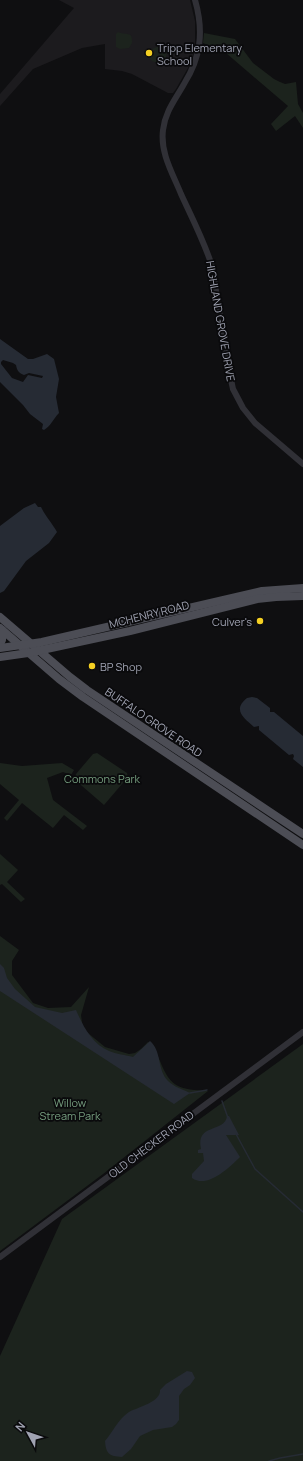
<svg xmlns="http://www.w3.org/2000/svg" width="303" height="1461" font-family="Manrope,sans-serif">
<rect width="100%" height="100%" fill="#0f0f11"/>
<path fill="#1c1b1e" d="M59,0h131l5,21v24l-2,12 -4,9 -13,23 -3,4h-5l-36,-19 -10,-3 -17,-2v-25l-23,4 -49,21 -33,37v-12l74,-86z"/>
<g fill="#1c231d">
<path d="M118,32c8,4 15,-2 14,11l-3,5 -9,1 -4,-2v-13z"/>
<path d="M204,33l31,6 18,24 21,16 6,3 5,2 11,-2 2,22 5,9v15l-8,-12 -19,15 -5,-7 17,-18 -62,-53 -23,-10z"/>
<path d="M159,46l8,4 -2,14 -2,1 -11,-4 -3,-3 1,-8z"/>
<path d="M97,753l30,20 1,4 -24,28 -30,-26 2,-5 17,-20z"/>
<path d="M0,763l22,3 40,-3 12,7 -3,5 -8,-3 -16,6 6,22 34,26 -4,4 -19,-15 -11,13 -31,-25 -15,18 -3,-3 15,-18 -19,-16z"/>
<path d="M0,854l18,16 -11,12 18,17 -4,3 -19,-18 -2,1z"/>
<path d="M0,936l19,14 -7,11v14l21,28 15,5 23,-1 18,-20 -8,28 2,14 22,18 24,7 6,-1 6,-4 7,-7c8,7 8,10 12,19 11,28 20,28 48,30l-105,83 -103,77z"/>
<path d="M303,1044v417h-303v-105l62,-137z"/>
</g>
<g fill="#262b34" fill-rule="evenodd">
<path d="M0,339l28,20h5l14,-5 7,5 5,20 -3,18 3,16c-6,6 -8,13 -15,17l-2,-1 1,-5 -13,-10 -7,-9 -23,-23zM3,360l10,3 3,2c1,6 3,8 8,10l5,-2 14,3 -1,2 -14,-3 -5,7 -11,-4 -11,-14v-2z"/>
<path d="M35,503l3,4h3c5,10 11,16 16,25l-8,11 -23,18 -22,30 -4,2v-67l24,-18z"/>
<path d="M252,697l5,1 13,10v4h4l29,24v31l-10,-8 1,-3 -1,-2 -4,1 -30,-25v-4l-5,1c-10,-9 -22,-17 -7,-29z"/>
<path d="M0,964l4,4 3,10 8,11 20,18 27,6 14,-3c7,16 16,34 33,41 7,3 17,4 24,6l17,-16c12,10 7,29 18,40 6,6 14,8 22,12l-16,11 -174,-113z"/>
<path d="M227,1116h2l10,19h-13l14,22c-11,11 -33,32 -48,21v-4l12,-13 -1,-8h-5v-3l3,-1c-6,-26 24,-16 26,-33z"/>
<path d="M187,1371l5,1 3,6 -5,7 -6,4 -5,7v24l-3,4 -4,3 -19,3 -13,6 -9,13 -9,8c-13,-1 -16,-3 -17,-16 7,-8 14,-23 24,-29 9,-5 32,-10 31,-22l6,-6z"/>
</g>
<g fill="none" stroke-linecap="round" stroke-linejoin="round">
<g stroke="#262b34" stroke-width="1.5">
<path d="M190,1093l17,-3"/>
<path d="M222,1101l6,17"/>
<path d="M236,1134l19,35 48,43"/>
<path d="M269,1461l11,-3 23,-4"/>
</g>
<g stroke="#303036" stroke-width="6">
<path d="M195,0c9,31 6,57 -11,84 -9,16 -19,28 -21,46 -3,23 10,44 18,64 11,24 23,47 31,72l16,100 5,23 10,19 12,15 48,41"/>
<path d="M0,1257l303,-225"/>
</g>
<g stroke="#4c4d55" stroke-width="8">
<path d="M0,617l70,60 17,13 216,144"/>
<path d="M0,628l59,51 24,18 220,148"/>
<path d="M0,644l2,-4v-10"/>
<path d="M0,648l42,-6 220,-51 41,-3"/>
<path d="M0,657l28,-4 102,-22 127,-32 19,-2 27,-1"/>
</g>
</g>
<g fill="#f5d023" stroke="#0a0a0c" stroke-width="1.5">
<circle cx="149" cy="53" r="4"/>
<circle cx="260" cy="621" r="4"/>
<circle cx="92" cy="666" r="4"/>
</g>
<g text-anchor="middle" dominant-baseline="central" stroke-width="3.5" stroke-linejoin="round" paint-order="stroke">
<g font-size="11" fill="#a0a3b2" stroke="#0a0a0c" text-anchor="start">
<text x="157" y="47">Tripp Elementary<tspan x="157" dy="13">School</tspan></text>
<text x="252" y="621" text-anchor="end">Culver's</text>
<text x="100" y="666">BP Shop</text>
</g>
<g font-size="11" fill="#a0a3b2" stroke="#0a0a0c">
<text transform="translate(221 321) rotate(80)">HIGHLAND GROVE DRIVE</text>
<text transform="translate(149 614) rotate(-14)">MCHENRY ROAD</text>
<text transform="translate(154 722) rotate(34)">BUFFALO GROVE ROAD</text>
<text transform="translate(151 1144) rotate(-37)">OLD CHECKER ROAD</text>
</g>
<g font-size="11" fill="#769e7f" stroke="#0a0a0c">
<text x="102" y="778">Commons Park</text>
<text x="70" y="1102">Willow<tspan x="70" dy="13">Stream Park</tspan></text>
</g>
</g>
<g transform="translate(28 1433) rotate(310)" stroke="#0a0a0c" stroke-width="3" paint-order="stroke">
<path d="M0-3L7 15L0 10L-7 15Z" fill="#a0a3b2"/>
<text y="-6" font-size="11" font-weight="bold" text-anchor="middle" fill="#a0a3b2">N</text>
</g>
</svg>
